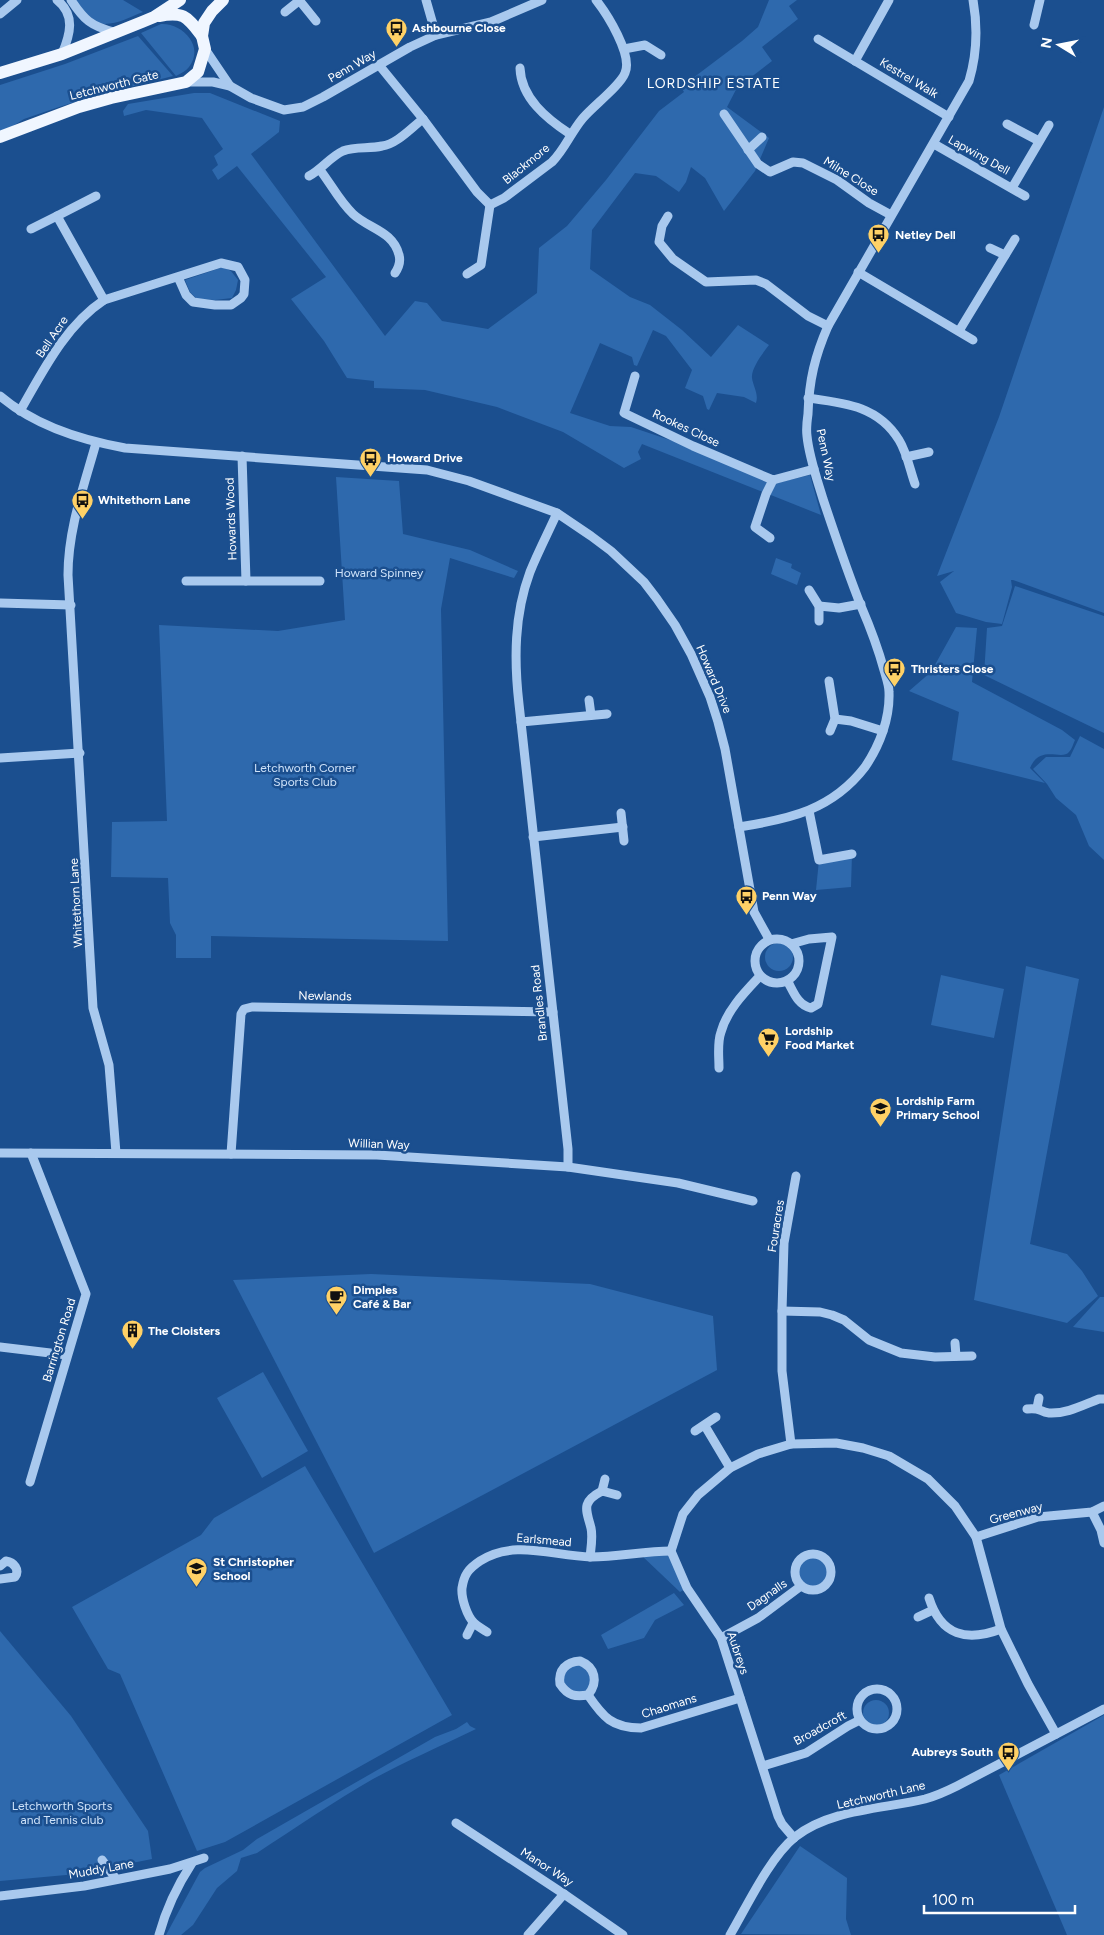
<svg xmlns="http://www.w3.org/2000/svg" width="1104" height="1935" font-family="Figtree,sans-serif">
<rect width="100%" height="100%" fill="#1b4f8f"/>
<g fill="#2e69ad">
<path d="M75,0h48l20,12c-18,7 -39,20 -57,5 -4,-4 -8,-12 -11,-17z"/>
<path d="M769,0h28l-8,6 9,13 -36,28 10,14 -22,17h-8l-15,29 42,31 -14,33 -31,40 -19,-33 -14,-11 -5,15 -7,10 -23,-16 -21,-3 -43,57 -2,39 40,28 20,8 32,25 29,27 27,-32 31,20c-6,8 -18,23 -17,33 1,8 7,16 4,25l-12,-6 -27,-4 -8,17 -2,-1 -4,-13 -18,-8 7,-18 -26,-34 -13,-6 -16,36 -3,-1 -2,-8 -32,-14 -30,70 40,13 21,1 57,19 89,37 33,-8 11,40 -179,-71 -4,8 3,7 -17,9 -61,-36 -66,-25 -72,-17 -51,-2v-7l-27,-3 -23,-37 -33,-42 35,-22 -89,-111 -19,14 -6,-10 6,-5 -4,-9 9,-7 -21,-31 -56,-8 -22,6 -1,-5 5,-7 66,-11h16l70,28 -1,11 -28,22 134,182 30,-35 12,2 15,18 46,8 49,-36 2,-45 28,-22 39,-46 53,-69 25,-19 -3,-5 61,-46 16,-14z"/>
<path d="M161,24c22,-1 44,23 28,43 -3,4 -8,6 -13,9l-35,-43z"/>
<path d="M138,36l35,40 -86,22 -31,10 -32,11 -24,15v-49l65,-21z"/>
<path d="M1104,107v506l-91,-33h-2l1,7 -10,37 -16,-2 -30,-9 -16,-31 14,-11 -17,5 62,-159z"/>
<path d="M223,267l8,4 7,9 -2,10 -4,8 -17,2 -18,-1 -7,-7 -5,-12z"/>
<path d="M336,477l63,4 4,53 67,16 48,21 -4,7 -64,-20 -9,51 7,332 -237,-5v22h-35v-23l-6,-12 -2,-45 -57,-1 1,-55 55,-1 -8,-196 119,6 67,-11z"/>
<path d="M776,558l16,6 -1,4 10,5 -4,12 -26,-11z"/>
<path d="M1015,586l89,30v117l-120,-58 3,-47 15,-2z"/>
<path d="M956,627l21,1 -5,54 90,48 13,10c-2,4 -3,9 -6,12 -7,9 -29,-8 -39,16l15,15 -93,-23 7,-48 -50,-21 22,-19z"/>
<path d="M1080,736l24,13v111l-15,-14 -13,-31 -20,-17 -9,-14 -14,-15 13,-12h24z"/>
<path d="M852,854l-1,33 -35,3 3,-30z"/>
<circle cx="779" cy="957" r="14"/>
<path d="M1026,966l53,13 -49,265 37,10 15,17 16,25 -31,27 -93,-23z"/>
<path d="M941,975l63,14 -10,49 -63,-13z"/>
<path d="M371,1274l219,10 123,32 4,54 -343,183 -141,-273z"/>
<path d="M1100,1297h4v35l-31,-5z"/>
<path d="M263,1372l45,79 -46,27 -45,-80z"/>
<path d="M305,1466l147,249 -227,127 -28,9 -77,-177 -12,-5 -36,-62 129,-72 13,-17z"/>
<path d="M671,1551l16,37 -7,4 -40,-38z"/>
<circle cx="813" cy="1572" r="15"/>
<path d="M674,1593l10,12 -29,15 -11,18 -36,11 -7,-14z"/>
<path d="M0,1631l71,85 77,115 4,28 -75,15 -77,7z"/>
<path d="M573,1662l20,9 -5,24 -24,-6 -3,-18z"/>
<circle cx="876" cy="1713" r="13"/>
<path d="M1104,1715v220h-37l-68,-160z"/>
<path d="M467,1722l3,4 6,3c-35,17 -70,32 -103,50 -40,23 -78,49 -116,74l-16,5 -4,13 -20,17 -24,37 -12,10h-15l34,-63 5,-4 38,-18 14,-11 178,-102 21,-8z"/>
<path d="M800,1846l47,32 -1,41 5,16 -110,-1z"/>
</g>
<g fill="none" stroke-linecap="round" stroke-linejoin="round">
<g stroke="#a9c9ee" stroke-width="9">
<path d="M57,0c19,15 13,35 5,54"/>
<path d="M71,0c13,20 20,26 43,32"/>
<path d="M299,0l17,21"/>
<path d="M426,0l10,35"/>
<path d="M285,12l15,-12"/>
<path d="M0,14l17,-14"/>
<path d="M1034,25l6,-25"/>
<path d="M818,39l131,78"/>
<path d="M205,49l25,37"/>
<path d="M624,49l21,-4 16,10"/>
<path d="M855,61l34,-61"/>
<path d="M379,65l44,54 54,73 13,13 14,-7 48,-36c13,-13 19,-30 31,-44 10,-12 37,-32 42,-45 8,-18 -18,-59 -29,-73"/>
<path d="M520,68c1,30 27,51 50,66"/>
<path d="M186,82h27l17,4 21,12 33,12 19,-3 20,-10 87,-50 26,-12 55,-13 51,-22"/>
<path d="M724,114l34,50 12,8 23,-10 10,1 34,17 32,23 22,12"/>
<path d="M1007,124l32,17"/>
<path d="M934,144l91,52"/>
<path d="M748,150l14,-13"/>
<path d="M320,170c11,14 20,32 33,44 16,15 40,17 46,41 2,7 0,12 -4,18"/>
<path d="M309,176c13,-7 21,-19 34,-25 12,-5 26,-2 39,-5 15,-2 29,-18 41,-27"/>
<path d="M1012,188l37,-63"/>
<path d="M57,216l39,-20"/>
<path d="M668,216l-6,10 -3,16 14,17 33,23 50,-2 10,4 42,32 20,10"/>
<path d="M31,229l26,-13 47,84"/>
<path d="M990,248l15,7"/>
<path d="M858,272l115,68"/>
<path d="M467,274l14,-9 9,-60"/>
<path d="M959,331l56,-92"/>
<path d="M635,376l-11,37 69,33 80,34 41,-11"/>
<path d="M0,396c35,30 80,44 125,52l302,22 42,11 88,32 34,23 20,15 33,31 13,17 18,26 16,29 19,43 8,25 7,27 29,163 15,27"/>
<path d="M808,398c37,5 70,8 91,42 8,13 11,30 16,44"/>
<path d="M20,411c23,-40 45,-85 84,-111l117,-37 17,4 7,13 -1,14 -3,4 -10,7h-16l-22,-3 -7,-7 -8,-18"/>
<path d="M96,443c-12,43 -28,86 -28,132l25,433 16,57 7,88"/>
<path d="M242,456l4,125"/>
<path d="M906,457l23,-5"/>
<path d="M557,513c-9,20 -19,39 -27,59 -16,43 -16,88 -11,132l49,445v18"/>
<path d="M770,538l-15,-11 11,-33 7,-14"/>
<path d="M186,581h134"/>
<path d="M809,590l10,16v15"/>
<path d="M0,603l71,2"/>
<path d="M819,606l20,2 22,-4"/>
<path d="M829,681l6,38 -5,12"/>
<path d="M589,700l2,15"/>
<path d="M835,719l16,2 32,10"/>
<path d="M521,722l86,-8"/>
<path d="M0,758l80,-5"/>
<path d="M809,811l10,49 33,-6"/>
<path d="M621,813l3,28"/>
<path d="M739,827c51,-8 93,-17 126,-60 15,-22 25,-49 24,-75 0,-7 -3,-15 -5,-22 -6,-22 -14,-43 -23,-64 -14,-35 -26,-71 -38,-107 -6,-20 -14,-42 -16,-63 -1,-7 0,-15 1,-22 1,-34 7,-58 20,-88l141,-245c8,-27 9,-53 4,-81"/>
<path d="M533,837l90,-10"/>
<circle cx="777" cy="961" r="22"/>
<path d="M788,982c6,11 10,23 23,26l7,-4 14,-67 -23,2 -18,5"/>
<path d="M719,1068c0,-12 -2,-25 2,-36 6,-22 24,-40 39,-56"/>
<path d="M0,1153l377,2 191,12 110,16 75,18"/>
<path d="M231,1154l10,-140 3,-5 8,-2 301,5"/>
<path d="M782,1311l38,1 12,3 12,5 25,20 32,13 34,4 37,-1"/>
<path d="M955,1343l1,13"/>
<path d="M0,1347l67,8"/>
<path d="M1037,1408l2,-10"/>
<path d="M1027,1409c14,-2 12,3 22,4 18,1 34,-8 50,-14h5"/>
<path d="M705,1426l25,42"/>
<path d="M695,1431l21,-14"/>
<path d="M791,1444l-9,-73v-60l2,-68 12,-67"/>
<path d="M30,1482l56,-188 -55,-141"/>
<path d="M602,1491l3,-12"/>
<path d="M1092,1512l9,18 3,13"/>
<path d="M976,1537l62,-20 54,-5 12,-6"/>
<circle cx="813" cy="1572" r="18"/>
<path d="M590,1557c1,-9 3,-20 1,-29 -5,-19 -10,-26 11,-37l15,4"/>
<path d="M0,1566l6,-5c8,1 14,9 9,16l-15,2"/>
<path d="M929,1598c12,38 38,44 72,31"/>
<path d="M918,1617l15,-7"/>
<path d="M487,1632c-4,-3 -9,-5 -13,-9 -7,-7 -13,-25 -12,-35 2,-13 6,-19 18,-27 34,-22 73,-5 111,-4 27,0 53,-6 80,-6"/>
<path d="M467,1635l6,-12"/>
<path d="M721,1638l37,-20 43,-32"/>
<path d="M580,1661c15,6 19,21 8,34 -13,2 -20,1 -28,-11 -2,-14 6,-22 20,-23z"/>
<circle cx="877" cy="1709" r="20"/>
<path d="M588,1695c15,22 24,33 53,33l99,-30"/>
<path d="M763,1766l43,-13 42,-27 12,-6"/>
<path d="M456,1823l108,71 59,41"/>
<path d="M794,1838l-12,-14 -4,-8 -57,-178 -34,-50 -16,-37 12,-37 15,-19 32,-27 28,-14 33,-10 45,-1 27,5 26,8 39,23 27,27 21,31 25,92 27,55 28,50"/>
<path d="M102,1860l14,19"/>
<path d="M0,1896l84,-10 86,-17 34,-11"/>
<path d="M159,1935c7,-26 18,-49 33,-72"/>
<path d="M528,1935l36,-41"/>
<path d="M730,1935c17,-29 40,-78 65,-98 35,-28 89,-28 130,-38 11,-3 22,-8 32,-13l147,-77"/>
</g>
<g stroke="#f0f6ff" stroke-width="12">
<path d="M159,16c25,-5 28,1 43,20"/>
<path d="M0,73l62,-19 80,-32 12,-5 26,-17"/>
<path d="M0,137l79,-30 32,-9 75,-16 12,-10 7,-23 -3,-13 2,-13 8,-12 11,-11"/>
</g>
</g>
<defs>
<symbol id="bus-pin" viewBox="-11 -11 22 30"><path d="M0 17L-7.5 6A9.5 9.5 0 1 1 7.5 6Z" fill="#ffd166" stroke="#1b4f8f"/><path d="M-5-6H5V4H4V6H2V4H-2V6H-4V4H-5ZM-3.5-4V0h7V-4ZM-3.5 1.2v1.5H-2V1.2ZM2 1.2v1.5H3.5V1.2Z" fill="#111"/></symbol>
<symbol id="supermarket-pin" viewBox="-11 -11 22 30"><path d="M0 17L-7.5 6A9.5 9.5 0 1 1 7.5 6Z" fill="#ffd166" stroke="#1b4f8f"/><path d="M-6-5.5h2.5l.6 2H6L4.5 2H-2.5L-4.4-4H-6ZM-1.5 3.2a1.3 1.3 0 1 0 .1 0ZM3 3.2a1.3 1.3 0 1 0 .1 0Z" fill="#111"/></symbol>
<symbol id="school-pin" viewBox="-11 -11 22 30"><path d="M0 17L-7.5 6A9.5 9.5 0 1 1 7.5 6Z" fill="#ffd166" stroke="#1b4f8f"/><path d="M0-5L7-2L0 1L-7-2ZM-4 1L0 2.5L4 1V4Q0 6-4 4Z" fill="#111"/></symbol>
<symbol id="cafe-pin" viewBox="-11 -11 22 30"><path d="M0 17L-7.5 6A9.5 9.5 0 1 1 7.5 6Z" fill="#ffd166" stroke="#1b4f8f"/><path d="M-5.5-4.5H6V0H3Q3 3.5 0 3.5H-2.5Q-5.5 3.5-5.5 0ZM3-3.2v2h1.7v-2ZM-6 4.5H4V6H-6Z" fill="#111"/></symbol>
<symbol id="building-pin" viewBox="-11 -11 22 30"><path d="M0 17L-7.5 6A9.5 9.5 0 1 1 7.5 6Z" fill="#ffd166" stroke="#1b4f8f"/><path d="M-4-6H4V6H1V3H-1V6H-4ZM-2.5-4.3h1.7v1.8h-1.7ZM.8-4.3h1.7v1.8H.8ZM-2.5-1h1.7V.8h-1.7ZM.8-1h1.7V.8H.8Z" fill="#111"/></symbol>
</defs>
<g fill-rule="evenodd">
<use href="#bus-pin" x="384" y="16" width="25" height="34"/>
<use href="#bus-pin" x="866" y="222" width="25" height="34"/>
<use href="#bus-pin" x="358" y="446" width="25" height="34"/>
<use href="#bus-pin" x="70" y="488" width="25" height="34"/>
<use href="#bus-pin" x="882" y="656" width="25" height="34"/>
<use href="#bus-pin" x="734" y="884" width="25" height="34"/>
<use href="#supermarket-pin" x="756" y="1026" width="25" height="34"/>
<use href="#school-pin" x="868" y="1096" width="25" height="34"/>
<use href="#cafe-pin" x="324" y="1284" width="25" height="34"/>
<use href="#building-pin" x="120" y="1318" width="25" height="34"/>
<use href="#school-pin" x="184" y="1556" width="25" height="34"/>
<use href="#bus-pin" x="996" y="1740" width="25" height="34"/>
</g>
<g text-anchor="middle" dominant-baseline="central" stroke-width="5" stroke-linejoin="round" paint-order="stroke">
<g font-size="12" font-weight="bold" fill="#fff" stroke="#1b4f8f" text-anchor="start">
<text x="412" y="28">Ashbourne Close</text>
<text x="895" y="235">Netley Dell</text>
<text x="387" y="458">Howard Drive</text>
<text x="98" y="500">Whitethorn Lane</text>
<text x="911" y="669">Thristers Close</text>
<text x="762" y="896">Penn Way</text>
<text x="785" y="1031">Lordship<tspan x="785" dy="14">Food Market</tspan></text>
<text x="896" y="1101">Lordship Farm<tspan x="896" dy="14">Primary School</tspan></text>
<text x="353" y="1290">Dimples<tspan x="353" dy="14">Café &amp; Bar</tspan></text>
<text x="148" y="1331">The Cloisters</text>
<text x="213" y="1562">St Christopher<tspan x="213" dy="14">School</tspan></text>
<text x="993" y="1752" text-anchor="end">Aubreys South</text>
</g>
<g font-size="12" fill="#fff" stroke="#1b4f8f">
<text transform="translate(352 66) rotate(-30)">Penn Way</text>
<text transform="translate(909 78) rotate(31)">Kestrel Walk</text>
<text transform="translate(114 85) rotate(-14)">Letchworth Gate</text>
<text transform="translate(979 155) rotate(29)">Lapwing Dell</text>
<text transform="translate(526 164) rotate(-39)">Blackmore</text>
<text transform="translate(851 176) rotate(32)">Milne Close</text>
<text transform="translate(52 337) rotate(-56)">Bell Acre</text>
<text transform="translate(686 428) rotate(25)">Rookes Close</text>
<text transform="translate(826 455) rotate(78)">Penn Way</text>
<text transform="translate(231 519) rotate(-92)">Howards Wood</text>
<text transform="translate(714 679) rotate(67)">Howard Drive</text>
<text transform="translate(76 903) rotate(-93)">Whitethorn Lane</text>
<text transform="translate(325 996) rotate(1)">Newlands</text>
<text transform="translate(539 1003) rotate(-96)">Brandles Road</text>
<text transform="translate(379 1144) rotate(2)">Willian Way</text>
<text transform="translate(776 1226) rotate(-81)">Fouracres</text>
<text transform="translate(59 1340) rotate(-73)">Barrington Road</text>
<text transform="translate(1016 1513) rotate(-15)">Greenway</text>
<text transform="translate(544 1540) rotate(5)">Earlsmead</text>
<text transform="translate(767 1595) rotate(-35)">Dagnalls</text>
<text transform="translate(738 1653) rotate(71)">Aubreys</text>
<text transform="translate(669 1706) rotate(-17)">Chaomans</text>
<text transform="translate(820 1728) rotate(-29)">Broadcroft</text>
<text transform="translate(881 1795) rotate(-13)">Letchworth Lane</text>
<text transform="translate(547 1867) rotate(33)">Manor Way</text>
<text transform="translate(101 1869) rotate(-10)">Muddy Lane</text>
</g>
<g font-size="12" fill="#cfe3fa" stroke="#1b4f8f">
<text x="379" y="573">Howard Spinney</text>
<text x="305" y="768">Letchworth Corner<tspan x="305" dy="14">Sports Club</tspan></text>
<text x="62" y="1806">Letchworth Sports<tspan x="62" dy="14">and Tennis club</tspan></text>
</g>
<g font-size="14" letter-spacing="1" fill="#fff" stroke="#1b4f8f">
<text x="714" y="83">LORDSHIP ESTATE</text>
</g>
</g>
<g transform="translate(1059 45) rotate(280)" stroke="#1b4f8f" stroke-width="4" paint-order="stroke">
<path d="M0-4L9 19L0 12L-9 19Z" fill="#ffffff"/>
<text y="-8" font-size="14" font-weight="bold" text-anchor="middle" fill="#ffffff">N</text>
</g>
<path d="M924 1905v8h151v-8" fill="none" stroke="#ffffff" stroke-width="2.5"/>
<text x="932" y="1905" font-size="15" fill="#ffffff" stroke="#1b4f8f" stroke-width="4" paint-order="stroke">100 m</text>
</svg>
